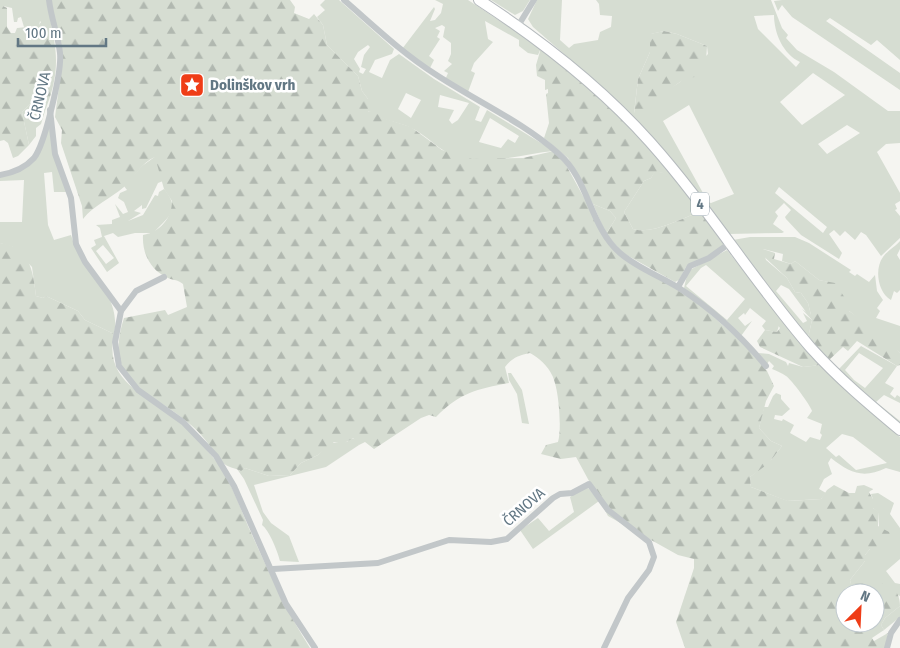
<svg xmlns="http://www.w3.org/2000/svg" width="900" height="648" font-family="'Fira Sans Condensed',sans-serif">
<defs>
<pattern id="forest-firs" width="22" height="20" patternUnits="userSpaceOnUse" patternTransform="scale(1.25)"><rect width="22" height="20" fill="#d6ddd2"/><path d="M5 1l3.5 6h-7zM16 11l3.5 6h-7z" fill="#b1b8b0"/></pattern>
</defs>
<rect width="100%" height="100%" fill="#f5f5f1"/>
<g fill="#d6ddd2" fill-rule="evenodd">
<path d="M3,0h44l5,29h-5l-7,-8 -1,5 -15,1 -3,-10 -3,1 -1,4h-3l-2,-14 -9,-2z"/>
<path d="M325,0h14l55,49 -2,5 -17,6 -6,12 13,6 8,-18 9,-6 35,25 46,28 -5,13 6,2 6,-12 67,41c-33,3 -65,15 -99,5 -15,-5 -25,-17 -38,-25 -11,-7 -21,-8 -33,-12 -7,-3 -9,-8 -17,-7l1,-13 -6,-8 -4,-15 -31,-31 -4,-20 -6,-8 8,-7 -5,-5zM368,45l2,2 -6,8 -3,12 5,2 -3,5 -4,-2 1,-3 -6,-10 4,-7zM406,93l15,7 -10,18 -13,-9zM440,95l29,8 -11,17 -6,4 -3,-4 5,-10 -16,-3zM490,118l29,18 -4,7 -7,-4 -7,9 -22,-6z"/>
<path d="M435,0h33l73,48 -3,7 -10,-2 -9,-7v-6l-34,-19 3,18 5,3 -19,21 -3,8 4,2 -7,19 -23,-12 3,-7 -4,-2 8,-7 -4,-3 3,-7v-11l-8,-6 2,-10 -3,-2 -7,3 5,3 -3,6 3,2 -11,17 5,4 -4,8 -28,-19 32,-42 1,2 -5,12 5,-1 6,-7 2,-9z"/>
<path d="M491,0h39l-7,11 -8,4z"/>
<path d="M537,0h25l-2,40 9,8 5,-4 24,-4 2,-8 11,-5 1,-11 -12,-1 -1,-11 -3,-4h175l11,28 6,7 -2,3 11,12 37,22 54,39h12v32l-14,1 -9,8 23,41v8l-5,3 2,5 -2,1 5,6v22l-19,18 -15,-21 -5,-3 -6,8 -10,-9 -5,5 -6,-6 -5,4 13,19 -3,6 -38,-24 -15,-16 -1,-2 6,-7 -7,-7 -9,9 3,4 -5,8 11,8 -2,1 -54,1 -126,-147 -69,-60 -5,-8zM774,15c0,18 9,39 26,47l-4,5 -38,-38 -4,-13zM664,31l13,3 30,12 1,8 -28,28 -46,31 4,-34 12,-27 1,-18zM813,73l32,22 -43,30 -22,-23zM689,105l45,89 -23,9 -3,-1 -45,-81zM847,125l13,8 -33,21 -9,-10zM779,187l48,40 -4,6 -48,-40z"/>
<path d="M782,0h118v60l-23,-20 -6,5 -41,-27 -4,3 74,52v17l-108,-73 -10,-12 -4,6 -4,-10z"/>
<path d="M30,104l15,7 -4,13 -5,4v8l-7,9 -7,-33z"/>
<path d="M49,123l4,32 14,37h-13l-2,-20 -8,1 4,52 6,15 17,-5 2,6c16,25 49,60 41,93l-29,-14 -7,-9 -32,-15 -3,2 -7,-2 -4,-29 -19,-20 -13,-4v-21h22l2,-42 -24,1v-3l34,-17z"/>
<path d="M156,156l7,25 -5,2 -12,25 -4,1v-4l-8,6 7,2 -13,8 15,-6 12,-20 3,1 1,-4 5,-3c18,21 3,29 -11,44h-18l-17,4 -5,-4 -9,3 15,27 -12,9 -16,-24 5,-3 -2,-5 8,-3 -2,-9 -4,-3 16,-1v-4l8,-3 -5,-13 8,10 5,-2 -4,-10 -6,-4 2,-5 7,-3 -3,-4 18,-20zM103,245l11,13 -8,6 -10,-13z"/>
<path d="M655,171l17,4 28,37c-18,6 -48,23 -67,17l-9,-17 20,-31 7,-3z"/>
<path d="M593,204l17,7 6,7 -10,16z"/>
<path d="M750,237h45l14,6 42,27 -2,2 6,4 2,-2 12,8 6,-7 2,16 6,9 -6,8 3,3 -4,7 24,8v27l-52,-43 -20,-28 -9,-2 -24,-19 -4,3 -9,-3 1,-7 -20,-5 3,11 21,18 8,14 6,1 7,10 3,12 -2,1 -20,-27 -8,-4 -5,6 27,32 4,-2 -4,-8 9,7 -4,18 -75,-98z"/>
<path d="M900,241v8l-3,6 3,5v30l-3,3 -3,-2 -3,9c-13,-7 -17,-31 -8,-43 4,-6 12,-10 17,-16z"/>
<path d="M727,250l54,69 -4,13 -12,-2 -3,-4 4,-5 -16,-13 -5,7 -1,-2 -6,5 7,8 7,-5 -11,15 -57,-48 4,-17zM706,265l39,34 -18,21 -41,-34 15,-18z"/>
<path d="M861,346l36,20 -12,17 9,5 -4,6 5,4 2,-3 3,2v6l-16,-8 -8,7 24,19v4l-62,-55zM859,353l24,15 -18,20 -11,-8 -9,-10z"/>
<path d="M758,353l11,1 17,8 2,4 1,-3 14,4 18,-2 79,72v35l-14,-4c-23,11 -36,5 -55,-10l-3,5 4,11 -8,5 -5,10 7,4 -5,6 -34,2 -36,-14 -1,-10 22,-18 10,-13 -11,-5 -12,-13 5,-21h4l5,-11 3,-3 5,2v4l9,10 -8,7 -7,-1 -1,4 8,2 1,-2 11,6 -4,8 16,9 4,-5 10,3 2,-5 -2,-2 2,-9 -15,-6 5,-7c-1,-5 -21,-32 -26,-35 -4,-3 -9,-5 -14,-7l2,-3 -5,-5 -2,3zM842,434l11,3 34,26 -31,7 -17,-15 -3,2 -10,-9z"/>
<path d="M508,373h3l11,17 7,34 -7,-1 -5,-29 -8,-14z"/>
<path d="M351,438l6,2 2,5 -33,22 -72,18 9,27 8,11 18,13 10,26 -19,-1c-2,-9 -11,-31 -18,-36l1,-5 -19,-41 -7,-10 3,2 5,-3 24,8 21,-1 11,-12 17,-8 12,-12 17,-1z"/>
<path d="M583,488h5l11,13 -66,48 -13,-19 18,-12 11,13 25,-19 -4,-15z"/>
<path d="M878,493l16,10 -4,11 10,14v31l-14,12 9,12 5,1v12l-27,-12h-22l-1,-4 15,-19v-6l5,-6h9v-36l-6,-5v-9l-2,-5z"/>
<path d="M900,606v11l-16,13 -3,-5 4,-7z"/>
</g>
<g fill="url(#forest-firs)" fill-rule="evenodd">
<path d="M0,0h3v6l4,2v19l4,6h4l2,-5 21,-2 4,-5 5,7 5,1c7,32 5,51 -7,82l-15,-7 -8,8 7,33 -11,11 -5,2 -5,-15 -4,-3 -4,1z"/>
<path d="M51,0h239l5,7 -1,6 15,6 5,-5 9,11 4,20 31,31 4,15 6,8v13l5,-1 10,7 28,9 31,23 30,9 51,-1 31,-7 12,14 45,82 88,57 45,40 23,27 7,15 -8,15 -7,27 12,13 11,5 -13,17 -19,14 1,10 37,14 33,-2 6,-9 7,-5 15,8h6l2,-7 7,-1 9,4 -4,3 4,7v9l6,4 -1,14 11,6 5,14 -15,3h-9l-5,6v6l-15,19 1,4c21,-1 49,-6 49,22l-15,12 -4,7 3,5 -12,8 2,3 14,-8 -3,15h-200l-9,-26 18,-54v-9l-16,-4 -70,-39 -32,-59 -15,2 -20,-5 5,-9 12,-3c4,-13 1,-54 -6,-67 -4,-9 -13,-17 -22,-22 -11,2 -18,5 -25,14l4,16c-32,6 -50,10 -73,34l-7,-2 -8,3 -47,31 -9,-7 -6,3 -6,-7 -10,6 -9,-2 -16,13 -17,8 -11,12 -21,1 -24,-8 -4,3c-6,-3 -14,-4 -18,-8 -11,-13 -17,-25 -32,-38 -39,-35 -89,-40 -67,-107l41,-8 3,5 19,-8 -4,-23c-6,-5 -8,-3 -15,-6 -18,-8 -26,-25 -25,-43 17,-3 29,-17 29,-34l-8,-12 -9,-32c-14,6 -20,20 -31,30 -14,12 -30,18 -41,32l-1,-13 -21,-63 1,-13 -7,-13 6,-46zM845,593h30v30h-30z"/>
<path d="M664,31l13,3 30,12 -1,14 -11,17c-26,1 -36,38 -61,37l4,-35 12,-27v-18z"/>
<path d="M541,48l64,54 39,39 28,34 -3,3 -6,-5 -8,-1 -4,6 -7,3 -20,31 9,17c19,6 49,-11 67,-17l24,33 -1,3 -37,19 -7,13 -4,2 -52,-29 -17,-19 10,-16 -6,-7 -17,-7 -25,-46 -24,-20 5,-15 -3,-29 2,-1v-4l-3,1v-10l-8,-4 -1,-11z"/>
<path d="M0,243c30,4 33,28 36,53l7,2 3,-2 32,15 7,9 29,14c-11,49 34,61 62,85 13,11 25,24 35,36 17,19 27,47 37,71 19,42 37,83 62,122h-310z"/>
<path d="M763,249l12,4 -1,6 17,5 4,-3 24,19 16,3 14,21v7l30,21 21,21v12l-3,1 -40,-25 -9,10 -5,-4 -14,13 -21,-22 4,-18 -10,-11 9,6 -3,-12 -7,-10 -6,-1 -8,-14 -27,-25z"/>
<path d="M781,319l40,46 -18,2 -43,-20 -3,-6 8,-11 12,2 3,-4 -3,-4z"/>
</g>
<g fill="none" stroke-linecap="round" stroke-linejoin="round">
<defs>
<path id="primary" d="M479,0c63,41 121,86 171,142 58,65 104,140 161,206 27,30 58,56 89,82"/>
</defs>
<use href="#primary" stroke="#b5babd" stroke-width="12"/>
<g stroke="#c2c7c9" stroke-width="6">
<path d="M344,0c30,26 58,53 91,74 41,27 88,48 124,80 30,26 31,73 61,99 17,15 40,23 59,35 33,21 62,48 87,78"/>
<path d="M518,26l16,-26"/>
<path d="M50,110l5,44 16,44 5,46 9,18 36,49 -6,31 4,24 19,24 45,32 33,34 18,30 52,118 29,44"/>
<path d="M0,175c12,-2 25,-7 34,-17 11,-14 28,-87 26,-105 -2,-18 -9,-35 -11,-53"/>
<path d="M678,287l12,-21 19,-8 21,-15"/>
<path d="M121,311l15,-20 28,-14"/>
<path d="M273,569l105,-6 71,-23 42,2 16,-3 46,-41 7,-4 12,-1 17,-9 19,26 41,32 5,15 -5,13 -21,28 -24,50"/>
<path d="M887,648l4,-15 9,-13"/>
</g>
<use href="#primary" stroke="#fff" stroke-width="10"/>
</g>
<defs>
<symbol id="sight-square" viewBox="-11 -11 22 22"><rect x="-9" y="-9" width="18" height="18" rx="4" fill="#ef3d17" stroke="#fff"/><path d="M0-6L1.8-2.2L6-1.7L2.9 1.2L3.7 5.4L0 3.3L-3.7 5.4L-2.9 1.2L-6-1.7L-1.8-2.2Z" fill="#fff"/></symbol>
</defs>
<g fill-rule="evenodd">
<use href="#sight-square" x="178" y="71" width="28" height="28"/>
</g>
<g text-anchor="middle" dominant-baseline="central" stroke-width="5" stroke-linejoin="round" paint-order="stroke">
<rect fill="#fff" stroke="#91a0a9" stroke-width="1" x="691" y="192.5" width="18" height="23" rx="4"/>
<g font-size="14" font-weight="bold" fill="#627784">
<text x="700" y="204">4</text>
</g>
<g font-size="15" font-weight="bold" fill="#627784" stroke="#fff" text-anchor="start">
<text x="210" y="85">Dolinškov vrh</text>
</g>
<g font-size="15" fill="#627784" stroke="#fff">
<text transform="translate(40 96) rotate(-77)">ČRNOVA</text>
<text transform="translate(524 507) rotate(-41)">ČRNOVA</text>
</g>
</g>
<g transform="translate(860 608) rotate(24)"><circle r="24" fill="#ffffff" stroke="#c0c9ce"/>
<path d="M0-4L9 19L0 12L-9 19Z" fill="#ef3d17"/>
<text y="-8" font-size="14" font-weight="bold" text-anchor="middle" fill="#627784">N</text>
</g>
<path d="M18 38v8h88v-8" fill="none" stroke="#627784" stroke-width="2.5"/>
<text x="25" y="38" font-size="15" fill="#627784" stroke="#ffffff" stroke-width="4" paint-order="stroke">100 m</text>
</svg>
